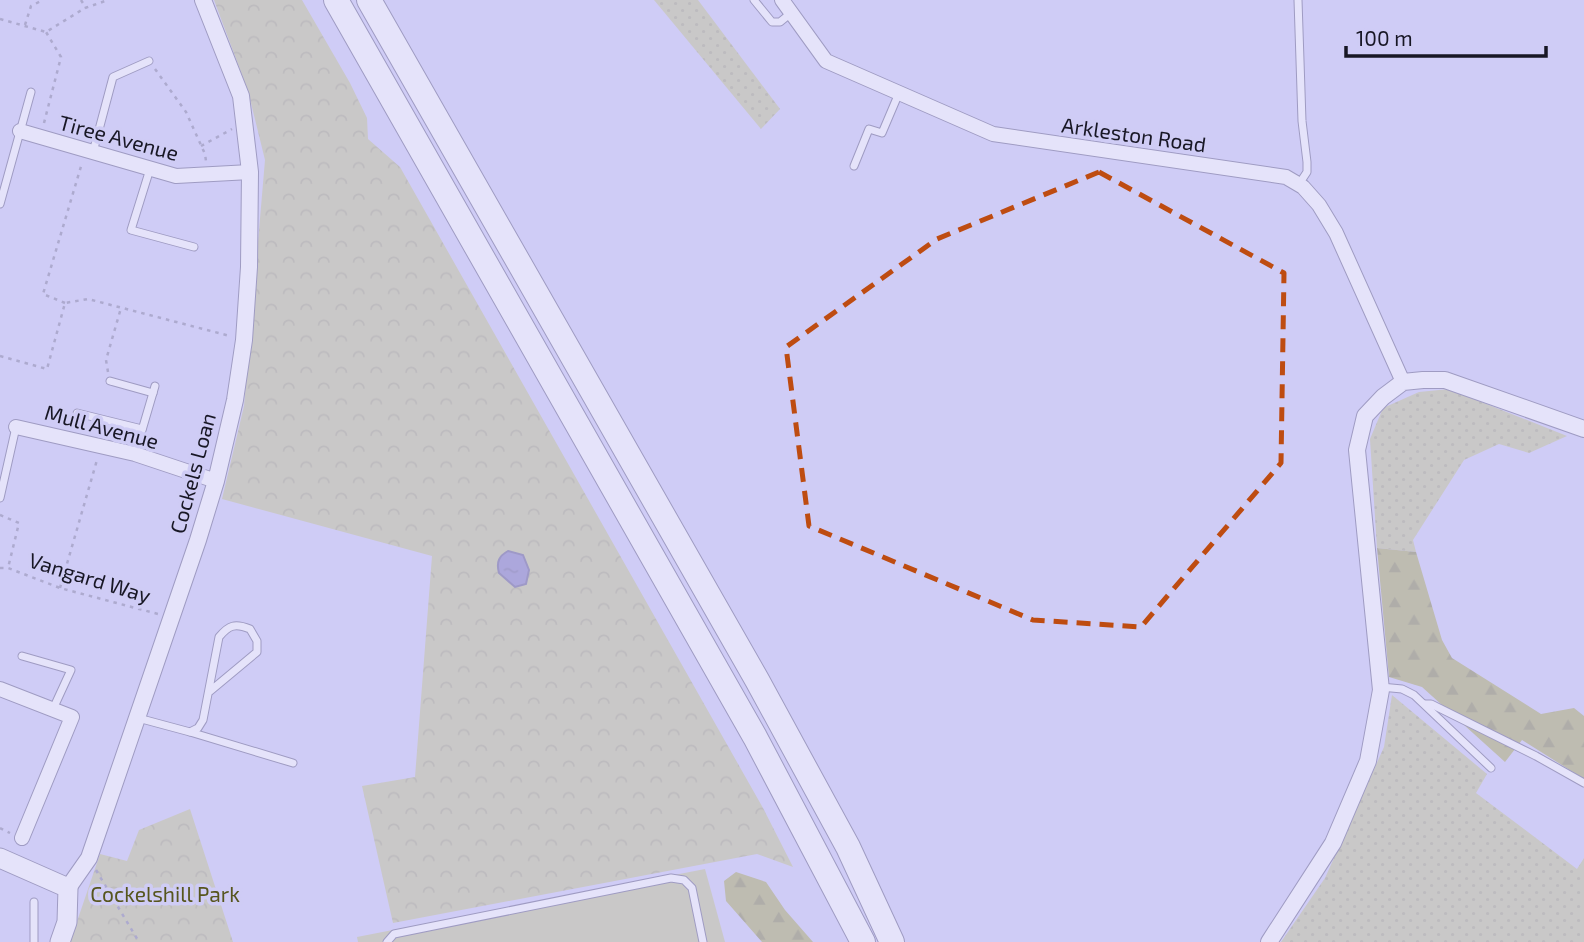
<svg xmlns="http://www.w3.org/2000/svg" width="1584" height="942" font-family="'Exo 2',sans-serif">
<defs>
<pattern id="grass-dots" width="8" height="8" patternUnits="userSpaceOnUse" patternTransform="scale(1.75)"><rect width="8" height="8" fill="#c2c390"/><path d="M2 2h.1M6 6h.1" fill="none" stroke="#a6a77c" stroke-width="1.8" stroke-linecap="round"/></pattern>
<pattern id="forest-firs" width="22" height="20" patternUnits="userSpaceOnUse" patternTransform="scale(1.75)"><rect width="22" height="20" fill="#a8a85d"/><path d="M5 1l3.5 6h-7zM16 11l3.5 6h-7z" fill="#88884d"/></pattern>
<pattern id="park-crowns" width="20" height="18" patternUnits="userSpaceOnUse" patternTransform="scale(1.75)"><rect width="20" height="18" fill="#c2c390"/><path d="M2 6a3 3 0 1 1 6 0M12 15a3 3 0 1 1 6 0" fill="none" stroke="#a6a77c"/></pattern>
<pattern id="water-ripples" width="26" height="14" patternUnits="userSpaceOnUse" patternTransform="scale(1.75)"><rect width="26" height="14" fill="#827abc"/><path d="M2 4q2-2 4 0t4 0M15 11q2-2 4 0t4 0" fill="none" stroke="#696399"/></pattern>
</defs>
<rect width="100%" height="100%" fill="#cfccf5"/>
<g fill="url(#grass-dots)">
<path d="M654,0h44l82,109 -19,20z"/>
<path d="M1449,389l118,47 -38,17 -30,-9 -35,16 -51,80 3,12 -39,-4 -7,-109 13,-31 36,-16z"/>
<path d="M1392,695l95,79 -11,19 101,76 7,-11v84h-303l44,-64 59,-131z"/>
</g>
<g fill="url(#forest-firs)">
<path d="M1377,548l39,4 26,88 10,18 89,56 33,-6 10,8v63l-62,-39 -17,22 -83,-75 -33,-10z"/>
<path d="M736,872l30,10 19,28 28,32h-51l-36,-41 -2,-20z"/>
</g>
<g fill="url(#park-crowns)">
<path d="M214,0h88l48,83 17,35 1,21 32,28 363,641 30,59 -36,-13 -364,69 -31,-137 53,-9 17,-221 -210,-57 22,-93 21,-246 -17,-69z"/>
<path d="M190,809l43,133h-163l30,-88 27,7 12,-31z"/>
</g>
<path fill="#c2c390" d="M705,869l20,73h-367l-1,-5z"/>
<path fill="url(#water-ripples)" stroke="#625c8f" stroke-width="2" d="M508,551l15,4 6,15 -3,14 -11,3 -16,-14c-3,-11 0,-17 9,-22z"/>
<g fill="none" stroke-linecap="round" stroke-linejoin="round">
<defs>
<g id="service">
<path d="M754,0l18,22h8l11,-9"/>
<path d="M1298,0l4,121 5,41v10l-8,12"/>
<path d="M93,152l20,-75 36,-16"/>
<path d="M854,166l15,-37 13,4 17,-40"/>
<path d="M150,169l-19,61 63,17"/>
<path d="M0,204l31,-112"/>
<path d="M110,381l43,12"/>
<path d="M77,413l65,16"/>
<path d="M135,454l20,-68"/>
<path d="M0,498l16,-71"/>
<path d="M22,656l49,14 -18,39"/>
<path d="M1381,687l21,2 12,6 77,73"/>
<path d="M1425,704h6l105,52 48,27"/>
<path d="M138,718l52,14 8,-4 5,-8 16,-83c10,-12 16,-14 31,-8l7,12v11l-48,40"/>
<path d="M190,732l103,31"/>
<path d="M34,902v40"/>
<path d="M387,942l7,-8 277,-56 13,2 8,8 11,54"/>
</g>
<g id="minor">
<path d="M782,0l44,61 167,73 293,43 17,10 16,18 17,28 67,149"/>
<path d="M20,131l156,45 74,-4"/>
<path d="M16,427l119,27 81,27"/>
<path d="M0,689l72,28 -50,121"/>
</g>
<g id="tertiary">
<path d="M68,888l21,-30 109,-318 18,-59 19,-81 9,-60 5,-73 1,-95 -9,-76 -38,-96"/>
<path d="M1269,942l64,-99 35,-82 13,-71 -24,-240 8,-34 18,-19 20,-15 20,-2h22l139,49"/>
</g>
<path id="secondary" d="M0,858l68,30 -1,34 -7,20"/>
<g id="motorway">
<path d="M336,0l419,737 108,205"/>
<path d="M369,0l388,680 91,167 44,95"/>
</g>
</defs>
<use href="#service" stroke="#646185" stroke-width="9"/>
<use href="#minor" stroke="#646185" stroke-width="16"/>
<use href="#tertiary" stroke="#646185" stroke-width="18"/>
<use href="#secondary" stroke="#646185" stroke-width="21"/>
<use href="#motorway" stroke="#646185" stroke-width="26"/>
<g stroke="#8482a0" stroke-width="2.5" stroke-dasharray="3.5 5" stroke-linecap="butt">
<path d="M81,0l5,8"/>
<path d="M0,19l46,13 39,-24 23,-8"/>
<path d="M25,25l6,-19 12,-6"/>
<path d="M155,69l31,43 19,42 1,7"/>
<path d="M44,123l17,-66 -15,-25"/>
<path d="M201,146l31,-17"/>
<path d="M65,303l-22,-9 39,-131"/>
<path d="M0,356l47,13 18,-66 23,-4 142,37"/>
<path d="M108,372l-2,-12 15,-52"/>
<path d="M0,515l19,8 -11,45"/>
<path d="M0,568h8l52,20 98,26"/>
<path d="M60,588l37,-128"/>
<path d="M0,828l10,5"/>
<path d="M96,870l43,72"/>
</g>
<use href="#service" stroke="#fff" stroke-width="7"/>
<use href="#minor" stroke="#fff" stroke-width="14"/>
<use href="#tertiary" stroke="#fff" stroke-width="16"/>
<use href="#secondary" stroke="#fff" stroke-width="19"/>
<use href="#motorway" stroke="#fff" stroke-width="24"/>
</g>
<path d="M0 0H1584V942H0ZM1099,172l185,101 -3,190 -140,164 -108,-7 -224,-94 -23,-179 151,-108z" fill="#cfccf5" fill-opacity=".55" fill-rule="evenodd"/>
<path fill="none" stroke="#be4c11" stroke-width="5" stroke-dasharray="14 9" stroke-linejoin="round" d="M1099,172l185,101 -3,190 -140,164 -108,-7 -224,-94 -23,-179 151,-108z"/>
<g text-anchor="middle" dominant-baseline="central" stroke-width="7" stroke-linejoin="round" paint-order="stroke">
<g font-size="21" fill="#181725" stroke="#cfccf5">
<text transform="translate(1134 134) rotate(8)">Arkleston Road</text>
<text transform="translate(119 137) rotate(15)">Tiree Avenue</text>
<text transform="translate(102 426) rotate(15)">Mull Avenue</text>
<text transform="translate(192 473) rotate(-75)">Cockels Loan</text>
<text transform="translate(90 577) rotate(17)">Vangard Way</text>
</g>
<g font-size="21" fill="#56551d" stroke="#cfccf5">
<text x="165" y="893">Cockelshill Park</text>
</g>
</g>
<path d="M1346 46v10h200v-10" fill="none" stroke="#181725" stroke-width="3.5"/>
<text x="1356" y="46" font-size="21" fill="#181725" stroke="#cfccf5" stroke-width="5" paint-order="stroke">100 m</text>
</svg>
